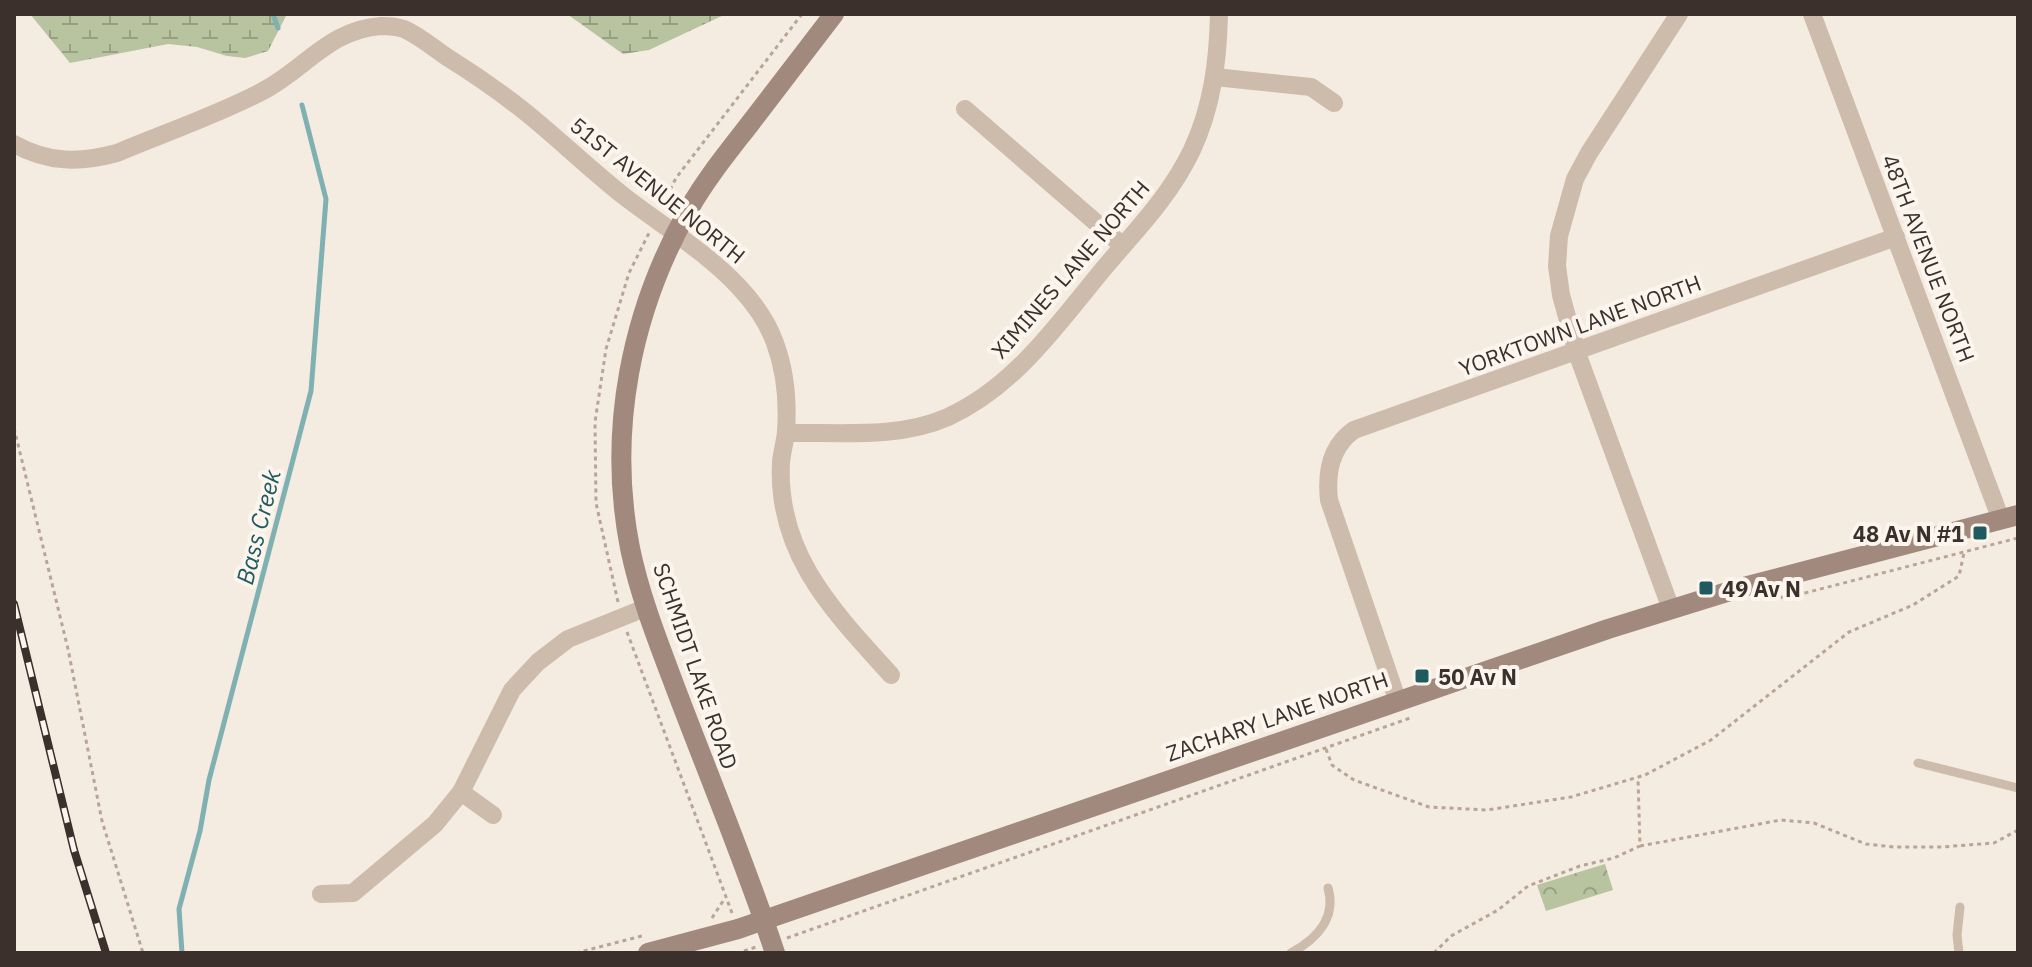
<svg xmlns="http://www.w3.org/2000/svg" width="2032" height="967" font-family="'IBM Plex Sans',sans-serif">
<defs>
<pattern id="wetland-marsh" width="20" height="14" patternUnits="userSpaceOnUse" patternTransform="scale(2)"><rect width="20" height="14" fill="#b8c4a0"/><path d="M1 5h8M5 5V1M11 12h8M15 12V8" fill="none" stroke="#97a083"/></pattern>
<pattern id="park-crowns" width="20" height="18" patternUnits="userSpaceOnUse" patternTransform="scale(2)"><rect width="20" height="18" fill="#b8c4a0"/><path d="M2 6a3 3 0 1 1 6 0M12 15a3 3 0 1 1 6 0" fill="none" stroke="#97a083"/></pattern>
</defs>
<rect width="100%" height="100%" fill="#f4ebe1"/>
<g fill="url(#wetland-marsh)">
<path d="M30,14h257l-19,37 -23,7 -18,-2 -30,-9 -29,-3 -98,19z"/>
<path d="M567,14h159l-77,36 -26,4z"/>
</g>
<path fill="url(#park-crowns)" d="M1605,864l8,26 -67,21 -9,-26z"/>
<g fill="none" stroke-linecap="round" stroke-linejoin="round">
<g stroke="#7fb0b2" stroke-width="5">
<path d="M273,14l5,14"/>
<path d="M182,953l-3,-44 21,-78 9,-51 102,-389 15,-192 -24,-94"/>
</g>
<g stroke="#b9a596" stroke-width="3" stroke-dasharray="4 4" stroke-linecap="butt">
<path d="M663,204l13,-26 126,-164"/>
<path d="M14,428l54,221 34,172 41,132"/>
<path d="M1773,599l32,-6 213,-55"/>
<path d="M618,602l-22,-99 -1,-81 11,-73 23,-76 20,-40"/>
<path d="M627,632l105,281"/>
<path d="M1326,749l6,16 22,15 75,27 58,3 84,-13 74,-22 66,-35 138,-108 64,-27 46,-29 5,-23"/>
<path d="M1640,846l141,-26 33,3 52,21 28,3h47l53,-4 24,-13"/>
<path d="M712,918l13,-20"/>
<path d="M787,938l626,-221"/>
<path d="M744,951l12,-4"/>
<path d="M576,953l66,-17"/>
<path d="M1434,953l17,-17 47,-26 30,-24 52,-20 34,-8 26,-12 -2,-68"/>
</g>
<g stroke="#cdbbac" stroke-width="9">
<path d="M1918,763l100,25"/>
<path d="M1291,953c24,-13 46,-34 37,-65"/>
<path d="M1959,953l-2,-18 3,-28"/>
</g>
<g stroke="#cdbbac" stroke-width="18">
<path d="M1812,14l189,506"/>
<path d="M1215,77l96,10 23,16"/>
<path d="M965,109l158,137"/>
<path d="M14,144c34,19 66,19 103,9 47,-20 98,-37 144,-61 43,-22 69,-63 120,-66 7,0 17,1 23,3 16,7 32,21 46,30 24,15 47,31 69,48 37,29 70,62 106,90 39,30 80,54 114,90 14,15 29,36 36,56 10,27 13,60 11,89 -1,10 -4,20 -5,30 -5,92 53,150 110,213"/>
<path d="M786,433c53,-1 113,6 162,-16 68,-31 111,-95 157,-150 32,-38 65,-71 87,-117 20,-43 26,-88 27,-136"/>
<path d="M1671,609l-94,-256 -16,-58 -4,-29 2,-30 16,-57 14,-26 90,-139"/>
<path d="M1397,699l-68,-199c-3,-27 2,-54 25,-70l542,-193"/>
<path d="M461,792l32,23"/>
<path d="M321,894l32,-1 82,-69 26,-32 51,-102 26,-28 30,-23 77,-31"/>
</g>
<g stroke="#a18a7d" stroke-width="20">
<path d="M648,953l90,-24 870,-300 132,-41 278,-73"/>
<path d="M775,953c-29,-88 -65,-174 -98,-261 -18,-48 -37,-95 -47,-144 -23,-117 1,-237 59,-339 17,-30 39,-57 60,-84 28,-37 57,-74 85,-111"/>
</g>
<defs>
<path id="rail" d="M14,604l60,246 32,103"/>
</defs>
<use href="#rail" stroke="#3b302b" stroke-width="8"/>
<use href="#rail" stroke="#fbf5ee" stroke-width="5" stroke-dasharray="15" stroke-linecap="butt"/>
</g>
<g fill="#1f5a5e" stroke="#fbf5ee" stroke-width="3">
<rect x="1972" y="525" width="16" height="16" rx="4"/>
<rect x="1698" y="580" width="16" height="16" rx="4"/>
<rect x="1414" y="668" width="16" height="16" rx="4"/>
</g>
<g text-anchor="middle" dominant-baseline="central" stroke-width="8" stroke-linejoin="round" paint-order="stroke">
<g font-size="22" fill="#3b302b" stroke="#fbf5ee">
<text transform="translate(658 190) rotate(39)">51ST AVENUE NORTH</text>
<text transform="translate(1929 258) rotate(69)">48TH AVENUE NORTH</text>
<text transform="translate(1070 269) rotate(-49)">XIMINES LANE NORTH</text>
<text transform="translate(1580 325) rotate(-20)">YORKTOWN LANE NORTH</text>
<text transform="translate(696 666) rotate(71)">SCHMIDT LAKE ROAD</text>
<text transform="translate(1277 716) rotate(-19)">ZACHARY LANE NORTH</text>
</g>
<g font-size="22" font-weight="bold" fill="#3b302b" stroke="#fbf5ee" text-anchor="start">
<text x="1964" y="533" text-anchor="end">48 Av N #1</text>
<text x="1722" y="588">49 Av N</text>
<text x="1438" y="676">50 Av N</text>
</g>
<g font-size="24" font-style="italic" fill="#1f5a5e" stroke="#fbf5ee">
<text transform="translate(258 527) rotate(-76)">Bass Creek</text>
</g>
</g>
<rect width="2032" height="967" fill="none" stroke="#3b302b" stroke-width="32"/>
</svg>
